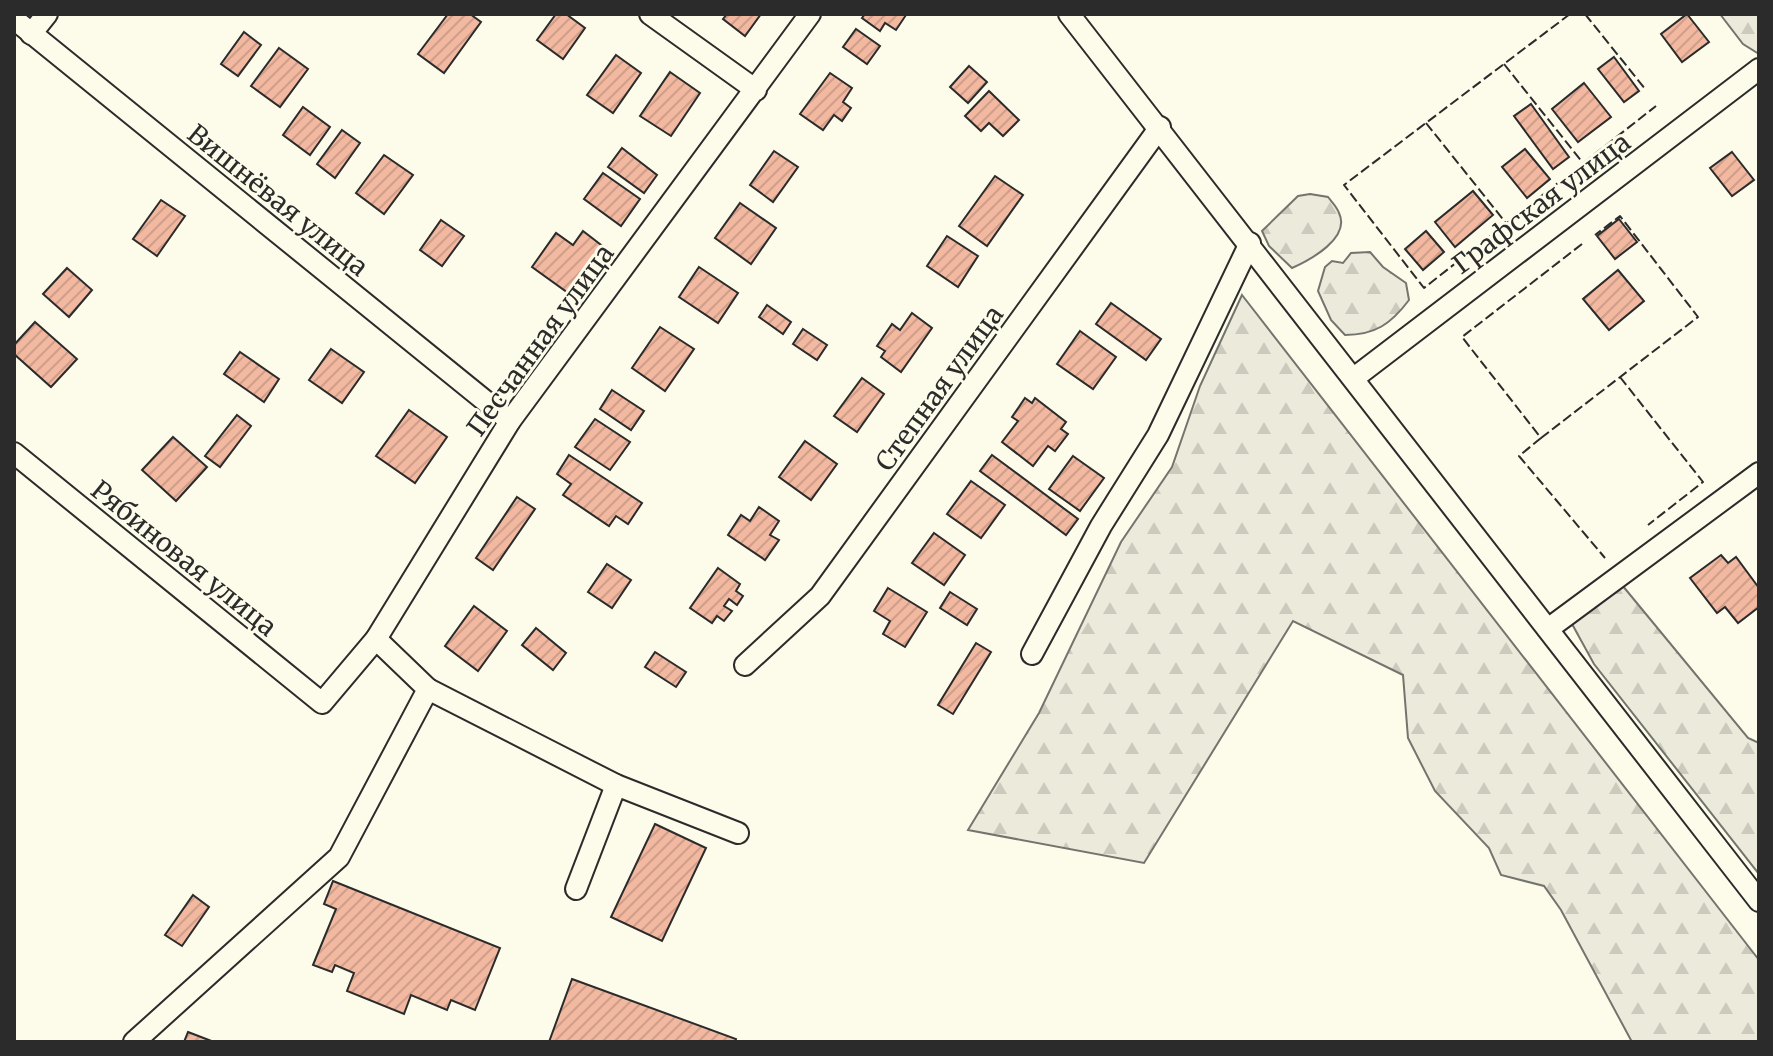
<svg xmlns="http://www.w3.org/2000/svg" width="1773" height="1056" font-family="Merriweather,serif">
<defs>
<pattern id="forest-firs" width="22" height="20" patternUnits="userSpaceOnUse" patternTransform="scale(2)"><rect width="22" height="20" fill="#ecebdb"/><path d="M5 1l3.5 6h-7zM16 11l3.5 6h-7z" fill="#cbcabc"/></pattern>
<pattern id="building-hatch" width="6" height="6" patternUnits="userSpaceOnUse" patternTransform="scale(2)"><rect width="6" height="6" fill="#f2b8a0"/><path d="M-1 1l2-2M0 6l6-6M5 7l2-2" fill="none" stroke="#d09e8a"/></pattern>
</defs>
<rect width="100%" height="100%" fill="#fdfbea"/>
<g fill="url(#forest-firs)" stroke="#74746e" stroke-width="2">
<path d="M1720,14h39v40l-16,-10z"/>
<path d="M1310,194l18,3c3,4 9,10 11,16 12,25 -29,47 -47,55l-23,-22 -7,-15 36,-35z"/>
<path d="M1370,252l13,15 23,16 3,17c-18,24 -34,35 -64,35l-14,-15 -13,-29 7,-24 7,-6 11,2 8,-10z"/>
<path d="M1242,295l517,665v82h-127l-71,-132 -17,-24 -43,-11 -12,-27 -54,-57 -27,-53 -5,-63 -110,-54 -149,242 -176,-33 71,-117 82,-171 51,-75 28,-81z"/>
<path d="M1622,585l126,153 11,5v131l-165,-210 -22,-40z"/>
</g>
<g fill="url(#building-hatch)" stroke="#2b2b2b" stroke-width="2">
<path d="M448,14h22l11,8 -37,51 -26,-19z"/>
<path d="M556,14h10l19,14 -22,31 -26,-19z"/>
<path d="M727,14h34l-16,22 -22,-17z"/>
<path d="M865,14h39l2,1 -10,15 -11,-7 -5,8 -18,-13z"/>
<path d="M1687,14l22,28 -27,20 -21,-28z"/>
<path d="M856,29l24,17 -13,18 -24,-17z"/>
<path d="M244,32l17,13 -23,31 -17,-12z"/>
<path d="M279,48l29,21 -28,38 -29,-21z"/>
<path d="M616,55l25,18 -28,40 -26,-18z"/>
<path d="M1614,57l25,34 -15,11 -26,-33z"/>
<path d="M969,66l18,16 -19,21 -18,-16z"/>
<path d="M670,72l30,21 -29,43 -31,-20z"/>
<path d="M830,73l22,15 -9,14 8,6 -9,13 -8,-6 -11,15 -23,-16z"/>
<path d="M1584,83l27,34 -33,25 -26,-33z"/>
<path d="M989,91l30,29 -16,16 -14,-13 -8,8 -16,-15z"/>
<path d="M1531,104l38,53 -16,12 -39,-53z"/>
<path d="M303,107l27,20 -20,28 -27,-20z"/>
<path d="M342,130l18,13 -25,35 -18,-14z"/>
<path d="M622,148l35,27 -13,18 -36,-26z"/>
<path d="M1525,149l25,30 -23,19 -25,-31z"/>
<path d="M774,151l24,16 -25,35 -23,-17z"/>
<path d="M1732,152l22,28 -22,16 -22,-28z"/>
<path d="M384,155l29,20 -29,39 -28,-21z"/>
<path d="M603,173l37,26 -19,27 -37,-27z"/>
<path d="M995,176l28,19 -36,51 -28,-20z"/>
<path d="M1473,191l20,24 -38,32 -20,-25z"/>
<path d="M161,200l24,16 -28,40 -24,-17z"/>
<path d="M740,203l36,25 -25,36 -36,-26z"/>
<path d="M1619,219l18,23 -22,17 -18,-23z"/>
<path d="M441,220l23,16 -22,30 -22,-16z"/>
<path d="M583,231l22,17 -34,47 -39,-28 24,-34 17,12z"/>
<path d="M1426,231l18,21 -21,18 -18,-21z"/>
<path d="M947,236l31,20 -20,31 -31,-21z"/>
<path d="M699,267l39,26 -20,30 -39,-26z"/>
<path d="M67,268l25,22 -23,27 -26,-23z"/>
<path d="M1618,270l26,31 -35,29 -26,-31z"/>
<path d="M1111,303l50,36 -15,21 -50,-36z"/>
<path d="M767,305l24,17 -8,12 -24,-17z"/>
<path d="M912,313l20,15 -31,44 -20,-15 4,-6 -8,-5 15,-22 8,6z"/>
<path d="M35,322l42,37 -26,28 -37,-33v-9z"/>
<path d="M660,327l34,22 -29,42 -33,-23z"/>
<path d="M803,329l24,16 -10,15 -24,-16z"/>
<path d="M1080,331l36,26 -23,32 -36,-25z"/>
<path d="M331,349l33,23 -22,31 -33,-23z"/>
<path d="M240,352l39,27 -15,23 -40,-28z"/>
<path d="M862,378l22,16 -27,38 -23,-16z"/>
<path d="M612,390l32,21 -13,19 -31,-21z"/>
<path d="M1025,398l7,5 3,-5 31,24 -5,7 7,5 -13,17 -7,-5 -15,20 -31,-24 16,-21 -6,-4z"/>
<path d="M409,410l38,27 -32,46 -39,-27z"/>
<path d="M237,415l14,11 -31,41 -15,-11z"/>
<path d="M595,419l35,23 -20,28 -35,-23z"/>
<path d="M173,437l34,30 -31,34 -34,-31z"/>
<path d="M805,441l32,23 -26,36 -32,-23z"/>
<path d="M569,455l73,48 -14,21 -12,-8 -7,10 -46,-31 8,-11 -14,-10z"/>
<path d="M992,455l86,64 -12,16 -86,-64z"/>
<path d="M1073,456l31,22 -24,33 -31,-22z"/>
<path d="M971,481l34,24 -24,33 -34,-24z"/>
<path d="M517,497l18,12 -42,61 -17,-12z"/>
<path d="M759,507l20,14 -9,14 9,5 -14,20 -37,-25 13,-20 9,6z"/>
<path d="M934,533l31,22 -21,30 -32,-22z"/>
<path d="M1721,555l7,8 8,-6 23,31v19l-21,16 -13,-16 -8,6 -27,-35z"/>
<path d="M607,564l24,16 -19,28 -24,-16z"/>
<path d="M718,568l22,16 -4,7 7,5 -6,9 -8,-6 -5,7 8,5 -8,10 -7,-5 -5,7 -22,-15z"/>
<path d="M888,588l39,24 -22,35 -22,-13 7,-13 -16,-10z"/>
<path d="M950,592l27,17 -10,16 -27,-17z"/>
<path d="M474,606l33,25 -29,40 -33,-25z"/>
<path d="M536,628l30,25 -13,17 -31,-25z"/>
<path d="M976,643l15,9 -38,62 -15,-9z"/>
<path d="M655,652l31,20 -10,15 -31,-20z"/>
<path d="M655,824l51,24 -44,93 -51,-24z"/>
<path d="M333,881l167,67 -25,62 -24,-10 -4,10 -36,-15 -7,19 -57,-23 7,-18 -19,-8 -3,7 -19,-7 23,-56 -12,-5z"/>
<path d="M193,895l16,12 -27,39 -17,-11z"/>
<path d="M572,979l164,60 -1,3h-186z"/>
<path d="M188,1032l26,10h-30z"/>
</g>
<g fill="none" stroke-linecap="round" stroke-linejoin="round">
<defs>
<g id="minor">
<path d="M650,14l106,76"/>
<path d="M1069,14l690,887"/>
<path d="M14,19l496,402"/>
<path d="M31,34l16,-20"/>
<path d="M1354,378l405,-309"/>
<path d="M14,453l308,250 54,-64 134,-218 300,-407"/>
<path d="M1548,629l211,-156"/>
<path d="M1032,654l69,-128 57,-91 92,-192"/>
<path d="M745,665l75,-69 340,-469"/>
<path d="M428,689l188,96 122,48"/>
<path d="M576,889l40,-104"/>
<path d="M134,1042l205,-185 89,-168 -52,-50"/>
</g>
</defs>
<use href="#minor" stroke="#2b2b2b" stroke-width="24"/>
<use href="#minor" stroke="#fdfbea" stroke-width="20"/>
<g stroke="#2b2b2b" stroke-width="2" stroke-dasharray="10 4" stroke-linecap="butt">
<path d="M1570,14l-226,171 80,103 232,-182"/>
<path d="M1585,14l61,76"/>
<path d="M1504,64l79,99"/>
<path d="M1426,123l80,100"/>
<path d="M1582,244l-120,93 79,101 157,-121 -78,-101 -25,19"/>
<path d="M1620,377l83,105 -55,43"/>
<path d="M1541,438l-22,18 86,102"/>
</g>
</g>
<g text-anchor="middle" dominant-baseline="central" stroke-width="6" stroke-linejoin="round" paint-order="stroke">
<g font-size="26" fill="#2b2b2b" stroke="#fdfbea">
<text transform="translate(278 200) rotate(39)">Вишнёвая улица</text>
<text transform="translate(1541 203) rotate(-37)">Графская улица</text>
<text transform="translate(540 340) rotate(-54)">Песчанная улица</text>
<text transform="translate(939 388) rotate(-54)">Степная улица</text>
<text transform="translate(184 558) rotate(39)">Рябиновая улица</text>
</g>
</g>
<rect width="1773" height="1056" fill="none" stroke="#2b2b2b" stroke-width="32"/>
</svg>
